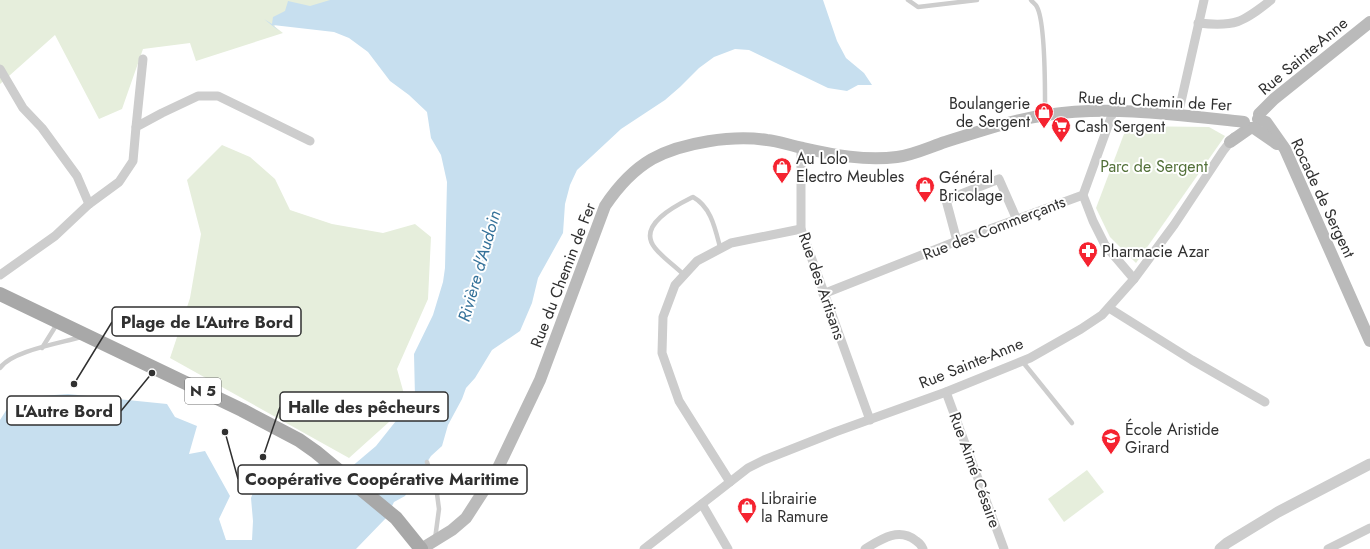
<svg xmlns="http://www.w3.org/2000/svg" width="1370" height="549" font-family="Jost,sans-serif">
<rect width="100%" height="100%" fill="#fff"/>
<g fill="#e6eedc">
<path d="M0,0h355l-57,9 -24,17 9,7 -87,28 -6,-18 -47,6 -21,60 -23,10 -44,-84 -55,49z"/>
<path d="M1127,126l82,1 16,9 -89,127 -26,-26 -14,-29z"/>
<path d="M222,145l28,12 25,22 15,31 42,14 51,9 32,-9 16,13 -3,62 -31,70 7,25 -15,28 -40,36 -179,-100 20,-60 11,-64 -14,-54z"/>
<path d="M1087,470l17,22 -40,30 -16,-23z"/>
</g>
<path fill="#c7dfef" d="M330,0h493l14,41 9,17 18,15 8,12h-14l-11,6 -19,-3 -79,-38 -14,-1 -21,8 -15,11 -19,19 -15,13 -44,29 -44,41 -7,15 -5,19 -2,29 -25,45 -6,25 -12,28 -28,19 -17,28 -9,10 -4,11 -14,26 -6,21 -11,10 -26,40 -11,6 -8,16 -30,31h-356v-129l14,-22 54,-4 99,10 8,13 22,9 -8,28 16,-3 25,45 -11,23 7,21h26l1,-19 -2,-23 8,-21 35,3 25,-17 31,5 26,-22 39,-49 -1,-43 19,-39 10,-33 2,-14 2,-86 -6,-27 -10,-17 -4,-26 -18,-17 -19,-14 -22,-29 -19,-14 -15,-6 -61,-7 6,6 -15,-12 8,5 1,-7 12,-6 3,-10 22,5z"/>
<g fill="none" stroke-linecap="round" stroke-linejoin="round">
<g stroke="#cdcdcd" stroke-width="4.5">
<path d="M908,0l10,7 59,-7"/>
<path d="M1031,0c1,2 5,4 6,7 9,17 8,86 8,108"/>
<path d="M684,275c-9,-9 -21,-17 -29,-27 -19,-23 22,-43 38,-51 18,10 22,31 27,50"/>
<path d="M42,348l15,-24"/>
<path d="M1022,361l50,62"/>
<path d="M0,368c11,-17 61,-25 81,-31"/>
<path d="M427,462l10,32 2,15 -4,30"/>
</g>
<g stroke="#cdcdcd" stroke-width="9">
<path d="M1198,23c37,4 44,0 73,-23"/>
<path d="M0,69l23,39 19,20 35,48 12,28"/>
<path d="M1178,115l26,-115"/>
<path d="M136,127l7,-68"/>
<path d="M801,148v81l69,191"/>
<path d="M1083,195l10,26 12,24 29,34"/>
<path d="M957,241l-11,-41 53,-21 18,41"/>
<path d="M0,275l55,-39 34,-32 30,-22 14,-21 3,-34 26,-14 36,-17h20l92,45"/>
<path d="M823,294l134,-53 126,-46 30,-83"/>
<path d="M1109,308l83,52 73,42"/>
<path d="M946,392l58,157"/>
<path d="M730,482l-51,-81 -17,-48 1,-36 12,-32 22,-24 34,-18 70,-14"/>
<path d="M702,504l26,45"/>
<path d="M644,549l86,-67 18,-14 16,-8 71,-28 111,-40 84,-34 51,-29 21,-14 32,-36 40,-54 49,-74 11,-14"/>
<path d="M865,549c15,-9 33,-22 50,-9 4,3 6,4 8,9"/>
<path d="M1328,549l42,-21"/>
</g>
<path stroke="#cdcdcd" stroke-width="11" d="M1220,549l7,-6 51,-31 92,-48"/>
<g stroke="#bababa" stroke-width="12">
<path d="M1259,114l15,-15 96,-77"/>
<path d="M1258,119l8,3 19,27 85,192"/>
<path d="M1230,142l20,-14h4l23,16"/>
<path d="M421,549l31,-19 14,-12 31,-48 43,-90 65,-174c12,-18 28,-36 47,-47 31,-17 81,-24 115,-19 12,1 24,6 36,8 31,7 62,13 94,9 16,-2 33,-10 48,-15 33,-10 66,-22 101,-27 65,-10 133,0 198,7"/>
</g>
<path stroke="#a8a8a8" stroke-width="14" d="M0,294l242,116 57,30 17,12 80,66 25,31"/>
</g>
<defs>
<symbol id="shop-pin" viewBox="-11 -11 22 30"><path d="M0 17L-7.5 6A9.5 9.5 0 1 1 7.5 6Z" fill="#f52330" stroke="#fff"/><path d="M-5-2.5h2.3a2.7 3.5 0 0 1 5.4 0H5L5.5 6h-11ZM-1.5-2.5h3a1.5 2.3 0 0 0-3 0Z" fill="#fff"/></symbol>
<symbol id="supermarket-pin" viewBox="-11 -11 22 30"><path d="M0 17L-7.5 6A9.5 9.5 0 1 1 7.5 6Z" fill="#f52330" stroke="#fff"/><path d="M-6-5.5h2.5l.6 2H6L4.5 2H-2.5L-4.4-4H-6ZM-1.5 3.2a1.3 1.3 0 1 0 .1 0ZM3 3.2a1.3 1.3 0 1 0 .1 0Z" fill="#fff"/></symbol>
<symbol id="pharmacy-pin" viewBox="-11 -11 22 30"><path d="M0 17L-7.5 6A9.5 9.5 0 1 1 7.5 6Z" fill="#f52330" stroke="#fff"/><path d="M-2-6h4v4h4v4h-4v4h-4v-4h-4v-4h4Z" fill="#fff"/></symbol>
<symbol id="school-pin" viewBox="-11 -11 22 30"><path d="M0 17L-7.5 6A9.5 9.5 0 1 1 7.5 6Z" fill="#f52330" stroke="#fff"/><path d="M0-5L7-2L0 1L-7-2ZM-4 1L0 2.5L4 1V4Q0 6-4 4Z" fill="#fff"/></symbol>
</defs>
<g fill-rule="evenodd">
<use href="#shop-pin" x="1033" y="101" width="22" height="30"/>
<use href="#supermarket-pin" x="1050" y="115" width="22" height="30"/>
<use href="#shop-pin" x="771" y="156" width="22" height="30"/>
<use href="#shop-pin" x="914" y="175" width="22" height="30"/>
<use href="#pharmacy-pin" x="1077" y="240" width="22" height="30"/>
<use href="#school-pin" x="1100" y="427" width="22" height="30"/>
<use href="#shop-pin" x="736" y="496" width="22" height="30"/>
</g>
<g text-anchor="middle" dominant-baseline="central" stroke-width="4" stroke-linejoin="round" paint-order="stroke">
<rect fill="#fff" stroke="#6e6e6e" stroke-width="1" x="185" y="378" width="36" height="26" rx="3"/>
<g font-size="15" font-weight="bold" fill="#303030">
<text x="203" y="391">N 5</text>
</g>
<g font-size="16" fill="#303030" stroke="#fff">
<text transform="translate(1303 56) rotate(-40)">Rue Sainte-Anne</text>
<text transform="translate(1155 101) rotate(3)">Rue du Chemin de Fer</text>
<text transform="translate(1323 198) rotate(65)">Rocade de Sergent</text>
<text transform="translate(994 228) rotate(-21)">Rue des Commerçants</text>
<text transform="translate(563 275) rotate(-69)">Rue du Chemin de Fer</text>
<text transform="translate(822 286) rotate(71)">Rue des Artisans</text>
<text transform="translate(971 363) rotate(-22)">Rue Sainte-Anne</text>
<text transform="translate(975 470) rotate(70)">Rue Aimé Césaire</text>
</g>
<g font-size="16" fill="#303030" stroke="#fff" text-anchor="start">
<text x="1030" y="103" text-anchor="end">Boulangerie<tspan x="1030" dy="18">de Sergent</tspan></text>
<text x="1075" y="126">Cash Sergent</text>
<text x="796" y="158">Au Lolo<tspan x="796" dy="18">Electro Meubles</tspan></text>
<text x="939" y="177">Général<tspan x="939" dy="18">Bricolage</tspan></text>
<text x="1102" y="251">Pharmacie Azar</text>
<text x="1125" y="429">École Aristide<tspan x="1125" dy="18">Girard</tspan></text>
<text x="761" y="498">Librairie<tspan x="761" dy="18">la Ramure</tspan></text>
</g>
<g font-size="16" fill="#527038" stroke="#fff">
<text x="1154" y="166">Parc de Sergent</text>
</g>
<g font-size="17" font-style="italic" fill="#35729a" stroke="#fff">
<text transform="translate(479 266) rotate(-74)">Rivière d'Audoin</text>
</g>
</g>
<path fill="none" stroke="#303030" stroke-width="1.5" d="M74 384L112 322M263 457L280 407M152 373L121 411M225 432L238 479"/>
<g fill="#303030" stroke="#fff" stroke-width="1.5">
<circle cx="74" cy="384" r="4"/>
<circle cx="263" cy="457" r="4"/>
<circle cx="152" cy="373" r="4"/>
<circle cx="225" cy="432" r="4"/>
</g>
<g fill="#fff" stroke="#303030" stroke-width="1.5">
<rect x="112" y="307" width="189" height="29" rx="4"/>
<rect x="280" y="392" width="168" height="29" rx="4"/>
<rect x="7" y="396" width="114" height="29" rx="4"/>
<rect x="238" y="465" width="289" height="29" rx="4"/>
</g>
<g font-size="17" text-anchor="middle" font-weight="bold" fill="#303030">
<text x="207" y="328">Plage de L'Autre Bord</text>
<text x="364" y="413">Halle des pêcheurs</text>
<text x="64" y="417">L'Autre Bord</text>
<text x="382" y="485">Coopérative Coopérative Maritime</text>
</g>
</svg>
